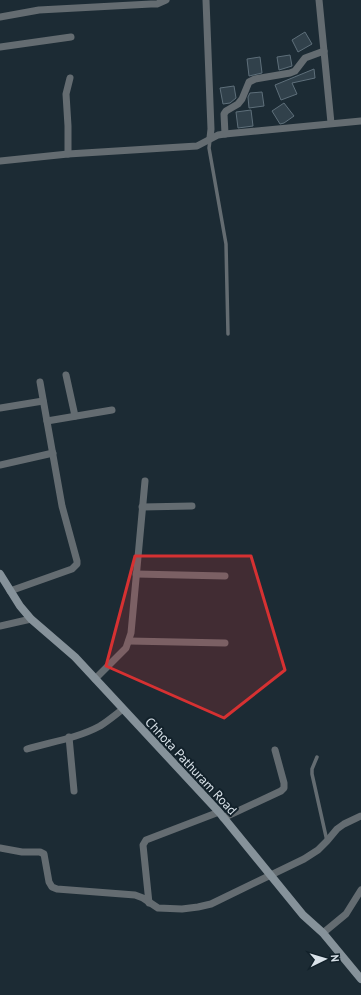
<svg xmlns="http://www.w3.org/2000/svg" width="361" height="995" font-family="'PT Sans',sans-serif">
<rect width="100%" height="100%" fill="#1c2b34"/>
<g fill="#31414b" stroke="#5e6f7a">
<path d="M305,32l7,12 -14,8 -6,-12z"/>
<path d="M290,55l2,11 -13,4 -2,-13z"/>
<path d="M260,57l2,16 -13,3 -2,-17z"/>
<path d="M314,69l1,9 -23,5 5,11 -16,6 -6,-15z"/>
<path d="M234,86l2,12 -6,5 -7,1 -3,-16z"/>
<path d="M262,92l2,14 -15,2 -1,-11 2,-4z"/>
<path d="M284,103l10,13 -10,7 -4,1 -8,-13z"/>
<path d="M251,110l2,16 -15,2 -2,-16z"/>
</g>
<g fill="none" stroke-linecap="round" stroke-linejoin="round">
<g stroke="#646c71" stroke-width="3.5">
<path d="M210,140l-1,8 17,96 2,90"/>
<path d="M317,757l-5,12v5l15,67"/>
</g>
<g stroke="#646c71" stroke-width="7">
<path d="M206,0l5,129 -1,9"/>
<path d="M319,0l12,123"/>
<path d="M0,17l39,-7 112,-6h6l9,-4"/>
<path d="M0,47l71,-10"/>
<path d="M225,134l-1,-20 2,-3 12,-7 4,-5 7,-17 6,-3 35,-6 5,-2 10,-13 19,-7"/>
<path d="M68,154v-28l-2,-32 4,-16"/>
<path d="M0,161l68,-7 129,-8 21,-11 7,-1 136,-13"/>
<path d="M66,375l9,41"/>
<path d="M0,408l43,-7"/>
<path d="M47,421l65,-11"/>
<path d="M0,465l53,-12"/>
<path d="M142,507l50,-1"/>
<path d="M136,574l89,2"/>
<path d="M10,591l62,-22 5,-5v-3l-15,-55 -22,-124"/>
<path d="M0,626l31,-7"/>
<path d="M129,641l96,2"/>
<path d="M95,679l31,-31 5,-15 14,-152"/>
<path d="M69,737l5,54"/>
<path d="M27,749c24,-7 51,-11 73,-23 8,-5 15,-11 23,-17"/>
<path d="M223,818l58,-27 3,-3v-5l-9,-33"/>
<path d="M0,848l22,4h18l4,2 5,28 3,5 5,2 78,6 8,3 15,10 24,1 16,-2 13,-3 93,-45 14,-9 9,-9 10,-12 7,-5 17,-8"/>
<path d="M149,903l-6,-58 3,-5 73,-28"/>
<path d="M323,933l23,-19 15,-24"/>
</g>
<path stroke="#86929a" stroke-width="8" d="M0,574l20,32 11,13 44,38 144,155 84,103 20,18 38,46"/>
</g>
<path fill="#d63132" fill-opacity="0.2" stroke="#d63132" stroke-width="3" stroke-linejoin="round" d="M135,556h116l34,114 -61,48 -118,-52z"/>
<g text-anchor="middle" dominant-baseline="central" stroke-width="4" stroke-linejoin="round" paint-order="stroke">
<g font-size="13" fill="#d9e2e9" stroke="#12212a">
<text transform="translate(191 766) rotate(47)">Chhota Pathuram Road</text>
</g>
</g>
<g transform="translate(325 959) rotate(85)" stroke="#12212a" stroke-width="3" paint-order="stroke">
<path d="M0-3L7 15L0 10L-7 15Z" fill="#d9e2e9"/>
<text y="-6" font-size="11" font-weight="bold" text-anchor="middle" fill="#d9e2e9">N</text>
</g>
</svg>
